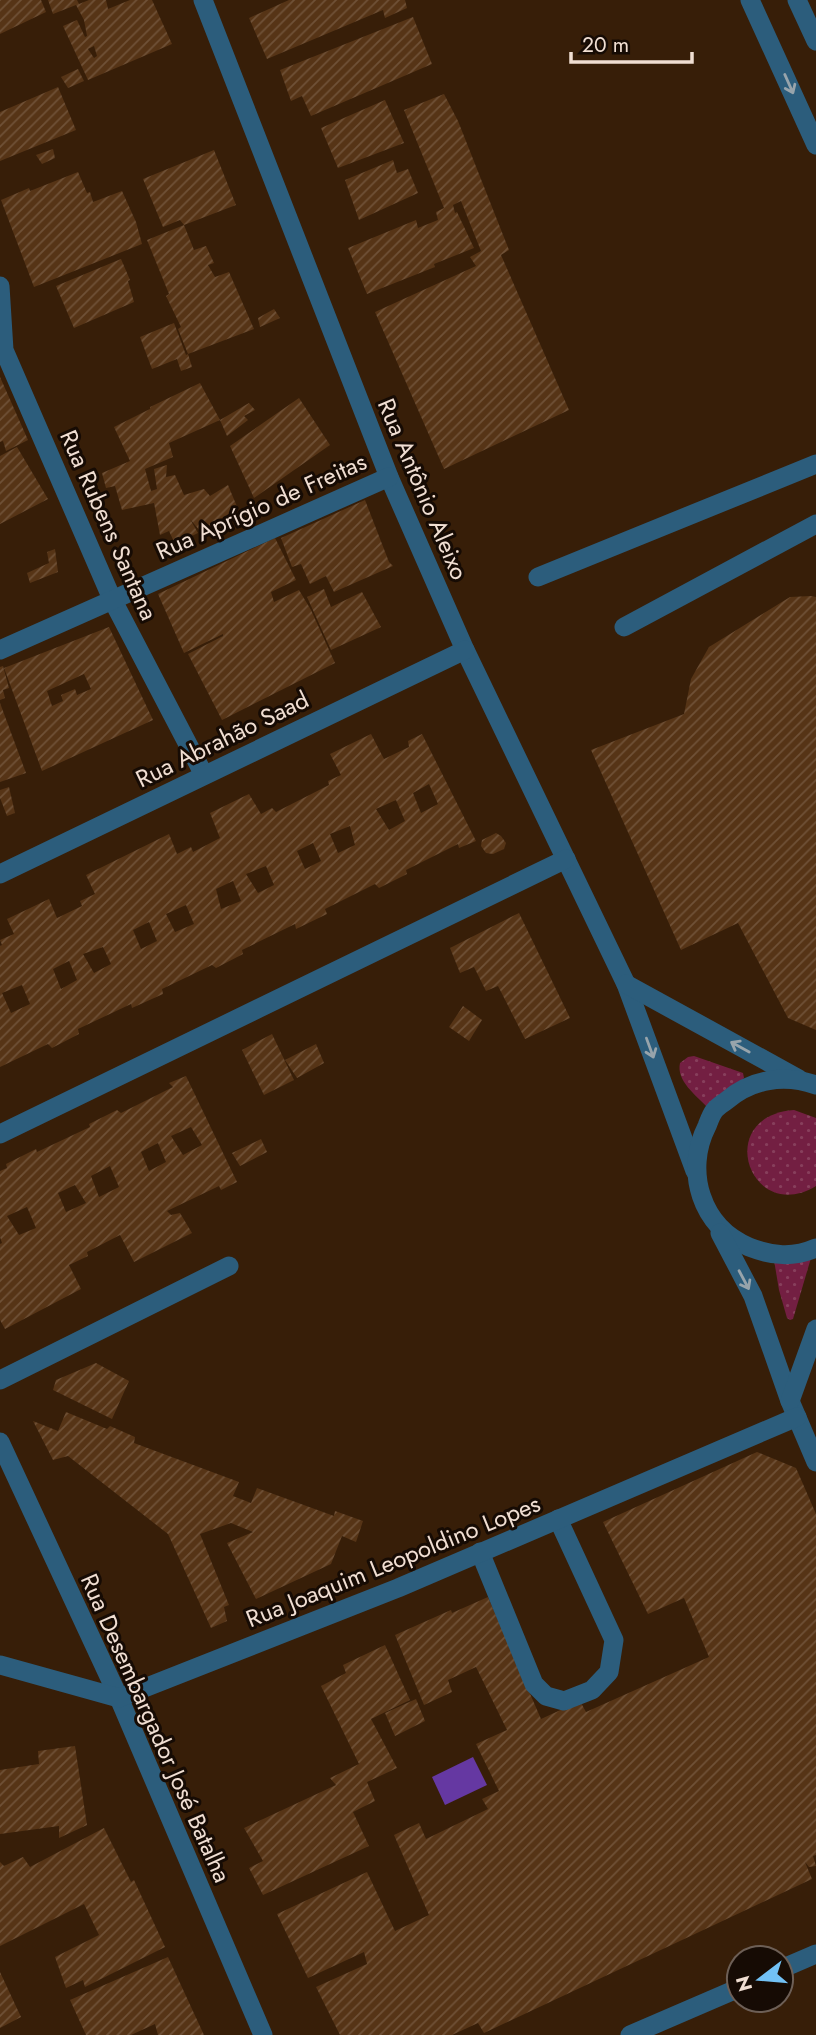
<svg xmlns="http://www.w3.org/2000/svg" width="816" height="2035" font-family="Jost,sans-serif">
<defs>
<pattern id="park-dots" width="8" height="8" patternUnits="userSpaceOnUse" patternTransform="scale(1.75)"><rect width="8" height="8" fill="#731f42"/><path d="M2 2h.1M6 6h.1" fill="none" stroke="#873f5c" stroke-width="1.8" stroke-linecap="round"/></pattern>
<pattern id="building-hatch" width="6" height="6" patternUnits="userSpaceOnUse" patternTransform="scale(1.75)"><rect width="6" height="6" fill="#563416"/><path d="M-1 1l2-2M0 6l6-6M5 7l2-2" fill="none" stroke="#6f5137"/></pattern>
</defs>
<rect width="100%" height="100%" fill="#371e08"/>
<g fill="url(#park-dots)">
<path d="M694,1056l49,17 1,5 -32,31 -4,-1c-12,-13 -32,-27 -28,-45l8,-6z"/>
<path d="M794,1110l22,8v68c-66,40 -104,-70 -22,-76z"/>
<path d="M811,1258l-18,61 -3,1 -3,-2 -8,-28 -5,-30z"/>
</g>
<path fill="#6538a2" d="M473,1757l14,28 -42,20 -13,-28z"/>
<g fill="url(#building-hatch)" fill-rule="evenodd">
<path d="M0,0h41l5,12 -46,22z"/>
<path d="M48,0h29l2,4 10,-4h17l2,9 22,-9h22l20,44 -84,36 -25,-54 14,-6 8,17 2,-1 -3,-16 -8,-15 -23,9zM94,46l3,10 -3,2 -6,-9z"/>
<path d="M289,0h116l2,8 -22,10 -2,-8 -116,49 -18,-41z"/>
<path d="M413,17l19,47 -121,52 -9,-20 -11,5 -11,-31z"/>
<path d="M78,69l6,12 -16,7 -7,-11z"/>
<path d="M58,87l18,43 -76,31v-49z"/>
<path d="M444,94l14,27 51,129 -8,5 68,155 -125,59 -69,-157 101,-46 -6,-9 11,-6 -20,-50 -8,4 2,8 2,-1 17,36 -40,16 1,3 -68,27 -19,-46 68,-28 2,8 20,-8 -2,-8 8,-4 -40,-98z"/>
<path d="M385,100l19,43 -66,25 -17,-40z"/>
<path d="M53,149l2,9 -13,6 -6,-9z"/>
<path d="M214,150l22,55 -52,20 -4,-5 -17,7 -20,-48z"/>
<path d="M393,160l4,13 11,-4 10,24 -59,27 -14,-40z"/>
<path d="M78,172l9,21 3,-1 3,10 29,-11 14,31 6,22 -108,43 -33,-87 28,-12 1,3z"/>
<path d="M184,225l10,25 12,-4 8,17 -6,2 7,12 14,-5 25,57 -66,25 4,13 -11,4 -4,-12 -25,10 -12,-32 34,-14 12,32 2,-1 -10,-25 3,-2 -15,-31 3,-2 -22,-54z"/>
<path d="M121,259l9,21 -2,1 6,21 -60,26 -18,-42z"/>
<path d="M274,309l6,9 -20,9 -2,-9z"/>
<path d="M0,377l28,63 -22,11 -3,-10 -3,1z"/>
<path d="M200,383l20,37 -51,23 4,14 -28,12 6,22 6,-2 -3,-20 13,-4 -1,12 9,-2 9,20 20,-6 6,7 18,-11 10,24 -38,22 -10,-12 8,14 -23,11 -6,-13 -9,4 -6,-32 -32,7 -7,-24 -9,2 -4,-15 28,-12 -16,-34 36,-18v-2z"/>
<path d="M299,398l31,47 -76,53 -24,-52z"/>
<path d="M249,403l6,7 -11,6 4,4 -21,16 -7,-16z"/>
<path d="M17,447l31,52 -48,25v-68z"/>
<path d="M365,500l24,62 4,4 -59,26 -8,-16 -16,8 -9,-20 -9,3 -11,-29z"/>
<path d="M275,538l21,42 -25,12 3,10 25,-12 12,20 24,53 -113,57 -34,-66 35,-18v-2l-39,19 -26,-59z"/>
<path d="M55,549l3,23 -28,11 -3,-10 22,-10 -2,-11z"/>
<path d="M324,589l7,18 31,-15 19,35 -50,23 -24,-53z"/>
<path d="M811,596l5,1v433l-28,-12 -50,-95 -57,27 -90,-200 93,-36 7,-35 18,-32 81,-50z"/>
<path d="M109,627l44,93 -111,51 -38,-103zM84,674l7,15 -14,6 -2,-6 -14,6 2,6 -11,5 -5,-15z"/>
<path d="M3,666l6,22 -6,2 2,8 -5,2v-33z"/>
<path d="M0,703l26,70 -26,9z"/>
<path d="M371,734l13,25 25,-12 -1,-6 14,-7 54,107 -17,7 -1,-4 -52,26 1,4 -28,14 -4,-4 -50,25 2,5 -31,15 -1,-5 -53,26 1,4 -27,14 -4,-3 -50,24 1,5 -31,14 -1,-4 -53,25 1,5 -27,14 -4,-4 -48,23v-121l2,-1 -2,-5 14,-6 -7,-15 42,-20 8,19 25,-12 -2,-5 15,-7 -9,-19 83,-41 8,20 14,-7 2,5 27,-14 -10,-25 39,-19 12,20 11,-6 4,4 53,-27 -1,-4 13,-6 -11,-21zM429,784l9,20 -17,9 -8,-20zM396,800l9,21 -16,9 -13,-21zM350,826l5,19 -17,8 -8,-19zM313,843l8,18 -16,8 -8,-18zM266,866l8,19 -16,8 -12,-19zM233,881l8,20 -20,8 -5,-20zM186,905l8,19 -19,8 -9,-18zM149,922l8,19 -16,8 -8,-19zM103,947l8,17 -17,9 -11,-19zM69,961l8,19 -16,9 -8,-20zM22,985l8,19 -19,9 -9,-20z"/>
<path d="M9,787l6,26 -8,3 -7,-18v-8z"/>
<path d="M496,833l5,3 5,7 -2,6 -11,5 -7,-1 -5,-7 1,-6z"/>
<path d="M519,913l51,105 -45,21 -27,-53 -12,5 -12,-24 -14,6 -10,-25z"/>
<path d="M463,1006l19,14 -13,21 -20,-14z"/>
<path d="M272,1034l22,46 -30,15 -22,-45z"/>
<path d="M316,1044l8,19 -27,15 -12,-18z"/>
<path d="M186,1076l51,106 -16,8 -2,-4 -52,25 4,4 9,-2 12,20 -58,29 -14,-27 -33,17 1,4 -19,9 12,24 -76,40 -5,-9v-76l2,-1 -2,-6v-66l7,-3 -1,-4 30,-15 1,3 53,-25 -1,-3 28,-14 4,3 52,-26 -4,-4zM191,1127l11,18 -19,10 -12,-19zM158,1143l8,19 -17,9 -8,-19zM110,1166l9,21 -20,10 -8,-21zM75,1185l11,18 -20,9 -8,-19zM27,1207l9,21 -17,7 -12,-19z"/>
<path d="M261,1139l6,13 -27,14 -8,-13z"/>
<path d="M96,1363l33,18 -17,38 -59,-29 3,-10z"/>
<path d="M66,1412l41,17 3,-3 25,11 -1,6 105,39 -6,14 18,7 6,-15 77,28 1,-5 28,10 -7,21 -14,-6 -11,28 -75,35 -29,-56 26,-11 -22,-9 -31,11 29,71 -5,2 3,14 -16,7 -43,-94 -100,-78 -15,4 -20,-39 25,10z"/>
<path d="M757,1452l39,16 20,46v341l-3,1 3,10 -7,1 -4,-5 7,17 -328,154 -6,-10 -26,12h-112l-24,-48 51,-23 -3,-12 -56,26 -31,-64 90,-42 28,59 34,-16 -35,-80 25,-12 7,16 62,-30 -6,-10 17,-8 -23,-47 31,-14 -31,-63 -28,13 4,12 -28,13 -29,-70 56,-25 1,3 36,-16 53,122 39,-18 6,11 123,-55 -25,-59 -36,16 -45,-92z"/>
<path d="M385,1645l25,55 -39,19 26,49 -30,14 8,19 -22,11 16,34 -106,49 -14,-27 14,-7 -19,-33 92,-43 -6,-7 29,-14 -38,-78 25,-13 -3,-8z"/>
<path d="M416,1699l9,22 -30,15 -10,-23z"/>
<path d="M75,1746l12,79 -28,13v-12l-59,8v-64l39,-6 -1,-13z"/>
<path d="M104,1828l27,54 3,-2 31,67 -80,40 -2,-7 -17,8 -11,-31 44,-22 -15,-31 -84,42v-84l4,4 19,-9 7,10z"/>
<path d="M168,1957l36,78h-46l-3,-11 -24,11h-45l-16,-35z"/>
<path d="M0,1972l21,45 -21,11z"/>
</g>
<g fill="none" stroke-linecap="round" stroke-linejoin="round">
<g stroke="#2c5d7c" stroke-width="19">
<path d="M538,577l278,-113"/>
<path d="M624,627l192,-103"/>
<path d="M480,1552l54,132 12,12 18,5 28,-11 17,-18 5,-32 -56,-121"/>
</g>
<g stroke="#2c5d7c" stroke-width="19">
<path d="M203,0l186,477 76,173 161,334 69,187"/>
<path d="M750,0l66,145"/>
<path d="M797,0l19,41"/>
<path d="M0,286l4,64 108,249 92,176"/>
<path d="M0,650l389,-173"/>
<path d="M0,874l465,-224"/>
<path d="M626,984l173,95"/>
<path d="M816,1085c-32,-11 -64,-6 -90,16 -4,3 -9,6 -12,10 -3,4 -5,10 -7,15 -23,45 -6,101 42,121 23,9 44,11 67,1"/>
<path d="M0,1134l566,-275"/>
<path d="M720,1233l33,63 37,105 26,61"/>
<path d="M0,1380l229,-114"/>
<path d="M790,1401l26,-72"/>
<path d="M0,1442l119,256 144,337"/>
<path d="M0,1665l119,33 279,-110 399,-171"/>
<path d="M781,1969l35,-15"/>
<path d="M630,2035l109,-47"/>
</g>
</g>
<defs><path id="oneway-shaft" d="M-6 0H5M1.5-3L5.5 0L1.5 3" fill="none" stroke-width="1.6" stroke-linecap="round" stroke-linejoin="round" transform="scale(1.75)"/></defs>
<g stroke="#98a4ab">
<use href="#oneway-shaft" transform="translate(789 84) rotate(66)"/>
<use href="#oneway-shaft" transform="translate(740 1047) rotate(-151)"/>
<use href="#oneway-shaft" transform="translate(650 1048) rotate(70)"/>
<use href="#oneway-shaft" transform="translate(744 1280) rotate(62)"/>
</g>
<g text-anchor="middle" dominant-baseline="central" stroke-width="6" stroke-linejoin="round" paint-order="stroke">
<g font-size="24" fill="#f0ded2" stroke="#160b04">
<text transform="translate(423 489) rotate(67)">Rua Antônio Aleixo</text>
<text transform="translate(261 506) rotate(-24)">Rua Aprígio de Freitas</text>
<text transform="translate(109 525) rotate(66)">Rua Rubens Santana</text>
<text transform="translate(222 739) rotate(-26)">Rua Abrahão Saad</text>
<text transform="translate(393 1561) rotate(-22)">Rua Joaquim Leopoldino Lopes</text>
<text transform="translate(156 1728) rotate(66)">Rua Desembargador José Batalha</text>
</g>
</g>
<g transform="translate(760 1979) rotate(254)"><circle r="33" fill="#160b04" stroke="#6d5f56" stroke-width="2"/>
<path d="M0-5L12 26L0 18L-12 26Z" fill="#72c1f5"/>
<text y="-10" font-size="19" font-weight="bold" text-anchor="middle" fill="#f0ded2">N</text>
</g>
<path d="M571 52v10h121v-10" fill="none" stroke="#f0ded2" stroke-width="3.5"/>
<text x="582" y="52" font-size="21" fill="#f0ded2" stroke="#160b04" stroke-width="5" paint-order="stroke">20 m</text>
</svg>
